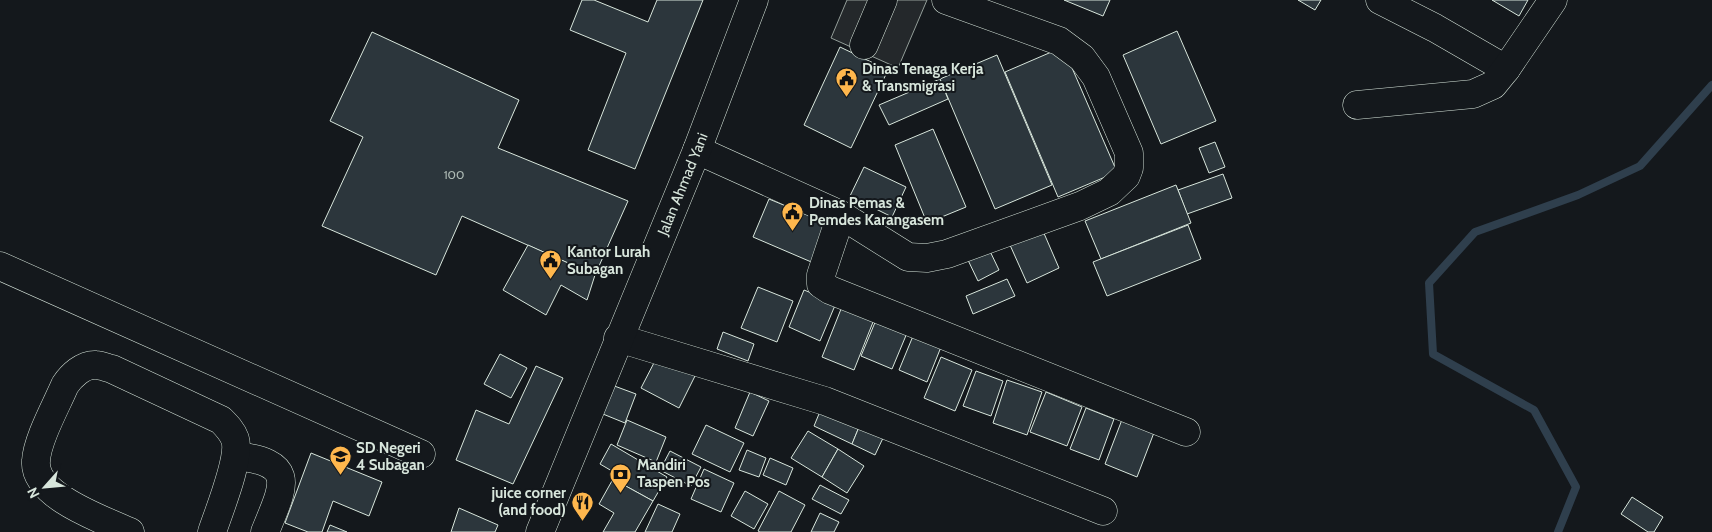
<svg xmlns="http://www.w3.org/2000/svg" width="1712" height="532" font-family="Cabin,sans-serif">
<rect width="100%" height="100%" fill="#14181c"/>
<path fill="#24282b" stroke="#939e99" d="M847,0h80l-29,68 -67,-30z"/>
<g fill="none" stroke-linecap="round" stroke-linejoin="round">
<path stroke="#2f3f4d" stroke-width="8" d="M1558,532l18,-45 -42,-77 -101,-56 -4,-71 46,-51 103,-37 62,-29 72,-81"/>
</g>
<g fill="#2c363c" stroke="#d8e6dc">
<path d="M582,0h12l54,22 9,-22h46l-68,169 -47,-19 38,-97 -56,-23z"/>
<path d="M1064,0h46l-7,16z"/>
<path d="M1298,0h23l-6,10z"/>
<path d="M1492,0h36l-9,16z"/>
<path d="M1177,31l39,90 -55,23 -38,-89z"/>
<path d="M372,32l147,68 -21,48 130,53 -33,74 -133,-59 -26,59 -114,-49 41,-89 -33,-16z"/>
<path d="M840,47l48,23 -37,78 -47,-23z"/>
<path d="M1063,47l54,125 -59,25 -53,-125z"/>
<path d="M997,55l55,130 -57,24 -55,-130z"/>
<path d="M940,79l8,20 -59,26 -10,-20z"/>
<path d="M933,129l33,78 -39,16 -32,-78z"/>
<path d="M1215,142l10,25 -16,6 -10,-25z"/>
<path d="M864,167l42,20 -14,30 -42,-21z"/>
<path d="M1223,174l9,24 -45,16 -9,-24z"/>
<path d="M1176,185l15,38 -90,36 -16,-38z"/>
<path d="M769,199l63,26 -16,39 -63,-27z"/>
<path d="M1188,225l13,34 -94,37 -14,-34z"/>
<path d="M1043,231l16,37 -32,15 -17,-38z"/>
<path d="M528,245l67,30 -8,25 -26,-15 -15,30 -43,-25z"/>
<path d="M988,247l11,23 -21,11 -11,-23z"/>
<path d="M1007,279l8,17 -42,18 -7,-18z"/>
<path d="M758,287l35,14 -16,41 -36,-14z"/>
<path d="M804,290l32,13 -16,38 -31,-14z"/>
<path d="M843,304l32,13 -21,53 -32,-13z"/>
<path d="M876,320l31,13 -15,36 -31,-13z"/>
<path d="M723,332l31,12 -6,17 -31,-12z"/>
<path d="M913,336l28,11 -14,35 -28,-12z"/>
<path d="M500,354l27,14 -16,30 -27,-14z"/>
<path d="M657,357l38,19 -16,32 -38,-20z"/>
<path d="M941,357l31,13 -17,41 -31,-13z"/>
<path d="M536,366l27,12 -50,106 -57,-24 20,-50 33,14z"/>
<path d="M976,371l27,10 -12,35 -28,-10z"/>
<path d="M1007,380l35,12 -15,43 -34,-12z"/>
<path d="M609,384l27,10 -11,29 -27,-11z"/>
<path d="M750,392l19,9 -16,35 -18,-8z"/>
<path d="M1046,392l36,15 -15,39 -37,-14z"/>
<path d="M1086,408l28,11 -15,41 -29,-11z"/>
<path d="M821,409l38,18 -7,17 -38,-18z"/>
<path d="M1123,417l32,13 -18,47 -32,-13z"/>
<path d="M627,420l39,17 -10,25 -39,-17z"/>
<path d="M706,425l38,18 -14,29 -38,-18z"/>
<path d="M859,427l24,11 -8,17 -23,-11z"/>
<path d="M808,431l30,18 -16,28 -31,-19z"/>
<path d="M611,444l56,33 -14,24 -40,-22 4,-5 -17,-10z"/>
<path d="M838,449l26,17 -17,27 -25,-16z"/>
<path d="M747,450l19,8 -7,19 -20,-7z"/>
<path d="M670,451l31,16 -10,19 -31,-16z"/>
<path d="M311,453l71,29 -13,34 -36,-15 -11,31h-14l-23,-9z"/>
<path d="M770,458l23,10 -7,17 -23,-10z"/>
<path d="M704,469l30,14 -13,29 -30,-13z"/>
<path d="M613,479l40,22 -18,31h-32l11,-19 -15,-9z"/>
<path d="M820,485l29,15 -8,14 -29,-15z"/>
<path d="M745,491l23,13 -14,25 -23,-13z"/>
<path d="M779,491l26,14 -14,27h-31l-2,-1z"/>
<path d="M1632,497l31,20 -9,15h-6l-27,-18z"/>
<path d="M658,504l22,10 -8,18h-27z"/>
<path d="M459,508l39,17 -3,7h-44z"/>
<path d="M820,513l19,9 -5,10h-23z"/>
<path d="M330,525l17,7h-20z"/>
</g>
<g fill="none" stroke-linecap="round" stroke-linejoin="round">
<defs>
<g id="minor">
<path d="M1380,0l55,28 71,41"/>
<path d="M864,45l19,-45"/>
<path d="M1357,105l116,-11 20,-9 13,-16 47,-69"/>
<path d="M697,150l144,65 67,42 19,1 20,-4 133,-48 29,-14 17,-16 3,-8v-15l-33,-76 -14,-19 -23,-17 -113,-41"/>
<path d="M841,215l-20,60v9l9,6 356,142"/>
<path d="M0,266l421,188"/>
<path d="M618,338l207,63 278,110"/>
<path d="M236,456c63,7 47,31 29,76"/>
<path d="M130,532c-26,-12 -97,-36 -94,-71 1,-21 20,-55 29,-76 6,-9 18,-21 31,-20 5,0 11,3 16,4l109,51c6,6 11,11 14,19 6,18 -16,72 -23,93"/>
</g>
<g id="highway">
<path id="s1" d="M540,532l157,-382 57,-150"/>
</g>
</defs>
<use href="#minor" stroke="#d8e6dc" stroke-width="29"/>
<use href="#highway" stroke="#d8e6dc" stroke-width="29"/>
<use href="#minor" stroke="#14181c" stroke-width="28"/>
<use href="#highway" stroke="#14181c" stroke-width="28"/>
</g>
<defs>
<symbol id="civic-pin" viewBox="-11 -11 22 30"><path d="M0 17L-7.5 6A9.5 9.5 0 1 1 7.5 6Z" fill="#ffb74d" stroke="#14181c"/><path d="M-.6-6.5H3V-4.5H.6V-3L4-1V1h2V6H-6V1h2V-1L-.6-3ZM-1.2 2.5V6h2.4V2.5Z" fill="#111"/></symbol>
<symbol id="school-pin" viewBox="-11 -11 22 30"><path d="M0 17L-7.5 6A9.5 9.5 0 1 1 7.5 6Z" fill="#ffb74d" stroke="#14181c"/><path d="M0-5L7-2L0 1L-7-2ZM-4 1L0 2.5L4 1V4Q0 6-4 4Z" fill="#111"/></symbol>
<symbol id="bank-pin" viewBox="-11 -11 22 30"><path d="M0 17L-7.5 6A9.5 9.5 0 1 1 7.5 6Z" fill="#ffb74d" stroke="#14181c"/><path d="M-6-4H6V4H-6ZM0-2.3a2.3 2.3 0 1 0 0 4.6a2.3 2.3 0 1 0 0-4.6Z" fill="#111"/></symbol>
<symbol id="restaurant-pin" viewBox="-11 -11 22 30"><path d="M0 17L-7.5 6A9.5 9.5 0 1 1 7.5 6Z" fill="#ffb74d" stroke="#14181c"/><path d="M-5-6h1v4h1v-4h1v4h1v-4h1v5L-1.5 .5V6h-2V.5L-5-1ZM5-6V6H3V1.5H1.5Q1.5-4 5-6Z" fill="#111"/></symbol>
</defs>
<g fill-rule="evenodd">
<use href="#civic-pin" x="834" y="66" width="25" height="34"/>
<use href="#civic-pin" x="780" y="200" width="25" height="34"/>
<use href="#civic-pin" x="538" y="248" width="25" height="34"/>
<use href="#school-pin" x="328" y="444" width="25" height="34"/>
<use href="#bank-pin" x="608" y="462" width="25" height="34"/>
<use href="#restaurant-pin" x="570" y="490" width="25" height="34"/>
</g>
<g text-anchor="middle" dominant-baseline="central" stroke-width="4" stroke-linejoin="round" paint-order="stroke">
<g font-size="12" fill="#adbab4">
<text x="454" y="174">100</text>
</g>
<g font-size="15" font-weight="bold" fill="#d8e6dc" stroke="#14181c" text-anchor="start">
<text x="862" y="69">Dinas Tenaga Kerja<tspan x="862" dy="17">&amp; Transmigrasi</tspan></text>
<text x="809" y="203">Dinas Pemas &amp;<tspan x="809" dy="17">Pemdes Karangasem</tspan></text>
<text x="567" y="252">Kantor Lurah<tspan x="567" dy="17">Subagan</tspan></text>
<text x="356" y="448">SD Negeri<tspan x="356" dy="17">4 Subagan</tspan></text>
<text x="637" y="465">Mandiri<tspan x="637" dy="17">Taspen Pos</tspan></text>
<text x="566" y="493" text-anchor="end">juice corner<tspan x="566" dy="17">(and food)</tspan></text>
</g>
<g font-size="15" fill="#d8e6dc" stroke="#14181c">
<text stroke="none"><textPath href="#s1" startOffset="376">Jalan Ahmad Yani</textPath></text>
</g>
</g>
<g transform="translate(45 487) rotate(243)" stroke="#14181c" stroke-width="4" paint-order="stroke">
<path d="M0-4L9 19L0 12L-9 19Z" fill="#d8e6dc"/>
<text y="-8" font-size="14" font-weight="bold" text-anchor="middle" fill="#d8e6dc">N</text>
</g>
</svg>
